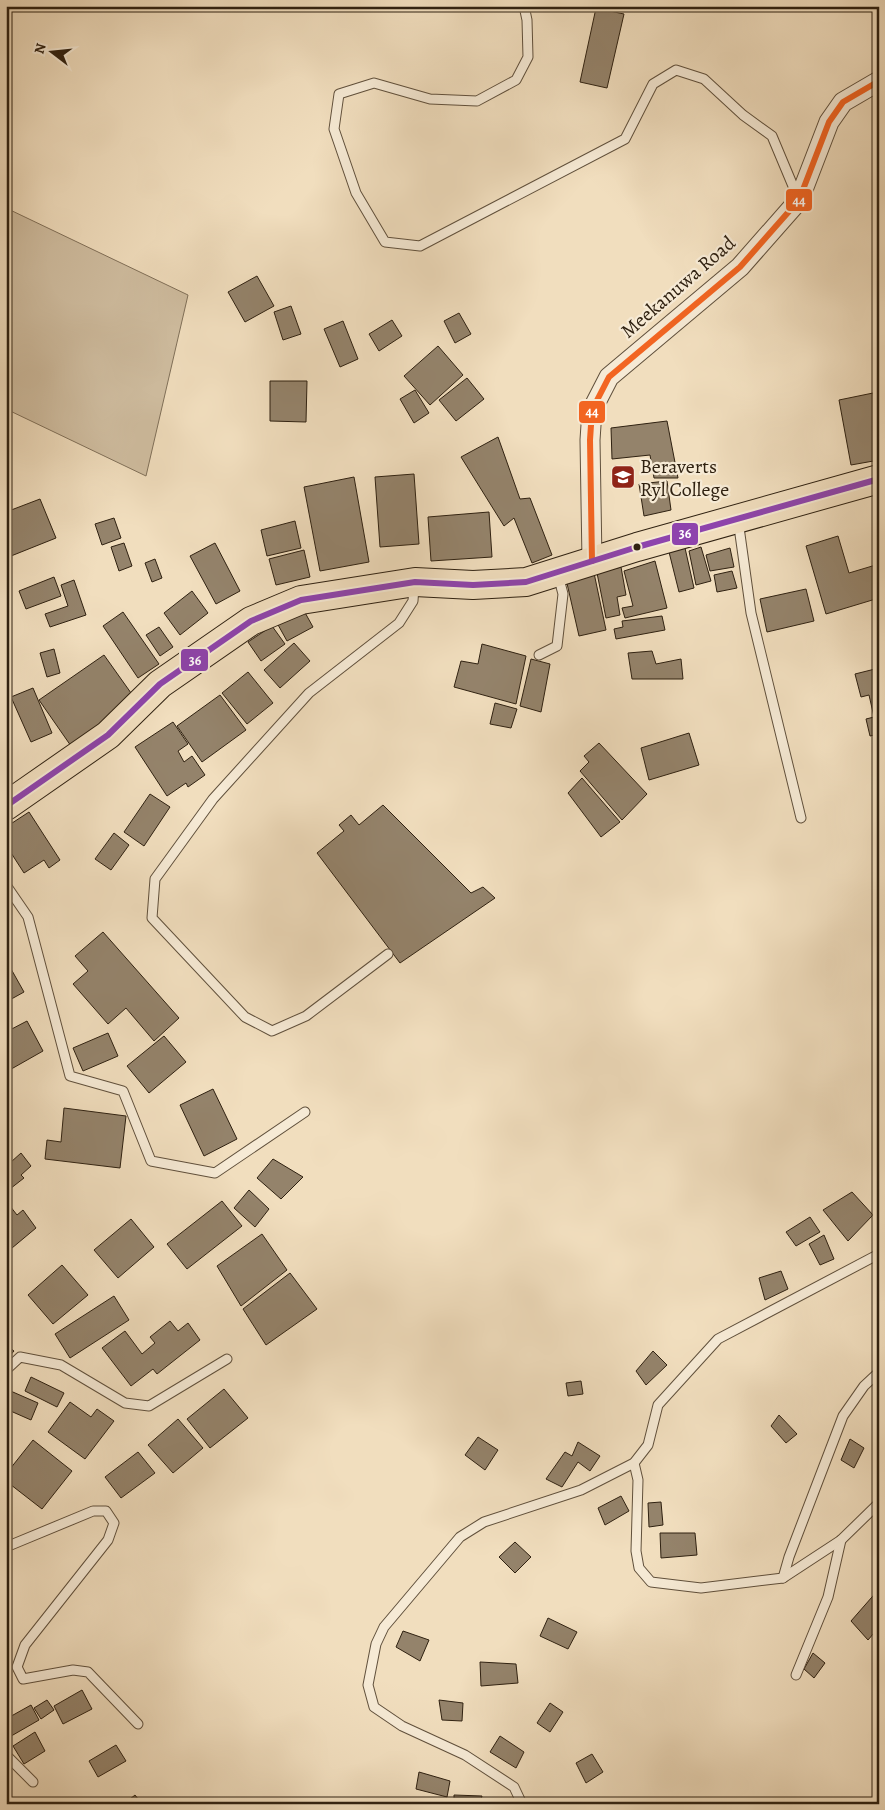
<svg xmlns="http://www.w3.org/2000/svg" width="885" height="1810" font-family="Alegreya,serif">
<rect width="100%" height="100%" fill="#f1debe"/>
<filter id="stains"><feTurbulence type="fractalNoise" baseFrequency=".004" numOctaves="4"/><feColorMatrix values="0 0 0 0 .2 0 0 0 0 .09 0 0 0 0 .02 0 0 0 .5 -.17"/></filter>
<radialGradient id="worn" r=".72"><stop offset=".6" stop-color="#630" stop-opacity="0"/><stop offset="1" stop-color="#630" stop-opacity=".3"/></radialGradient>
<path fill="#d0bea1" stroke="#807059" d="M6,208l182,87 -42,181 -140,-67z"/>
<g fill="#94836b" stroke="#2f2111">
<path d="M596,8l28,6 -17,74 -27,-6z"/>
<path d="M257,276l17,30 -29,16 -17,-30z"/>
<path d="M291,306l10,28 -18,6 -9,-28z"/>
<path d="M459,313l12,21 -16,9 -11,-22z"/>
<path d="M392,320l10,16 -23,15 -10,-17z"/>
<path d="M343,321l15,38 -18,8 -16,-38z"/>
<path d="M438,346l25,29 -33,30 -26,-29z"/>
<path d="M467,378l17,21 -28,22 -17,-21z"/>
<path d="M270,381h37l-1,41 -36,-1z"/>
<path d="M415,390l14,23 -15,10 -14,-24z"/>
<path d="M873,393l6,34v33l-28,5 -12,-65z"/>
<path d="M667,421l11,57h-24l-4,-23 -38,4 -1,-31z"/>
<path d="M498,437l22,62 10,-1 22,57 -20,8 -18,-45 -10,8 -43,-69z"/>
<path d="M414,474l5,70 -39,3 -5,-70z"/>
<path d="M354,477l15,85 -49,9 -16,-84z"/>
<path d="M667,481l4,29 -27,6 -5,-32z"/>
<path d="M40,499l16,39 -50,20v-46z"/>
<path d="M489,512l3,45 -61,4 -3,-44z"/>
<path d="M114,518l7,20 -19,7 -7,-21z"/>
<path d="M295,521l6,27 -34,8 -6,-26z"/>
<path d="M838,536l11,37 30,-9v34l-53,16 -20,-68z"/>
<path d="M124,543l8,23 -13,5 -8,-24z"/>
<path d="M215,543l25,48 -24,13 -26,-48z"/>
<path d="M701,547l10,34 -15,4 -7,-34z"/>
<path d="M685,548l9,40 -15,4 -10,-40z"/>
<path d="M730,548l4,19 -24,4 -4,-16z"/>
<path d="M304,550l6,27 -34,8 -7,-26z"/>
<path d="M155,559l7,19 -10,4 -7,-19z"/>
<path d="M655,561l12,47 -42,10 -3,-10 11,-2 -9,-35z"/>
<path d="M621,567l5,28 -9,2 3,18 -14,3 -9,-45z"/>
<path d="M732,571l5,17 -20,4 -3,-17z"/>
<path d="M594,573l12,57 -27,6 -13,-57z"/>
<path d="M54,577l7,19 -35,13 -7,-18z"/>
<path d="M74,580l12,35 -36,12 -5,-13 23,-8 -7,-21z"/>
<path d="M806,589l8,32 -47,11 -7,-33z"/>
<path d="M192,591l16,22 -28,22 -16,-22z"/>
<path d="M303,609l10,18 -26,14 -10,-18z"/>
<path d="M123,612l36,52 -21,14 -35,-52z"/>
<path d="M662,616l3,14 -49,9 -2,-10 9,-2 -1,-6z"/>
<path d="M272,626l13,18 -24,17 -13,-19z"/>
<path d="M159,627l14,20 -13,9 -14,-21z"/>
<path d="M294,643l16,18 -30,27 -16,-18z"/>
<path d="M482,644l44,12 -10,48 -62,-17 7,-26 17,3z"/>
<path d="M54,649l6,24 -13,4 -7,-24z"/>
<path d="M652,651l4,13 25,-5 2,20h-51l-4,-26z"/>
<path d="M104,655l32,45 -65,46 -32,-46z"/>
<path d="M531,659l19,5 -9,48 -21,-6z"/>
<path d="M879,668v66l-9,2 -4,-17 8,-2 -5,-22 -8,2 -6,-23z"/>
<path d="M248,672l25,31 -26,21 -25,-31z"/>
<path d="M33,688l19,45 -21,9 -20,-45z"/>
<path d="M220,695l26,35 -44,32 -25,-36z"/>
<path d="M495,703l22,6 -6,19 -21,-4z"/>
<path d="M173,722l15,22 -10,7 6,11 8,-6 13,19 -17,12 -2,-4 -19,13 -32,-49z"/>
<path d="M689,733l10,32 -50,15 -8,-32z"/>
<path d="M599,743l48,51 -25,26 -42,-49 9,-9 -5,-6z"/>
<path d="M582,778l38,44 -19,15 -33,-44z"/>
<path d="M150,794l20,13 -26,39 -20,-14z"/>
<path d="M383,805l88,88 12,-6 12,11 -95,65 -83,-110 27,-22 -5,-6 12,-10 8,10z"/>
<path d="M29,812l31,48 -11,8 -5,-8 -20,13 -18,-28v-18z"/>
<path d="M114,833l15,12 -18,25 -16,-11z"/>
<path d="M103,932l76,86 -25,23 -28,-33 -18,16 -35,-40 15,-13 -13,-15z"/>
<path d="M6,960l18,32 -18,10z"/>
<path d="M27,1021l16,30 -37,21v-40z"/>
<path d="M108,1033l10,23 -35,15 -10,-23z"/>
<path d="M164,1036l22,26 -37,31 -22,-27z"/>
<path d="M213,1089l24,50 -33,17 -24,-51z"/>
<path d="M64,1108l62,8 -6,52 -75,-9 2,-19 14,2z"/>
<path d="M21,1153l10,13 -10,9 3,3 -18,14v-36l5,6z"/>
<path d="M273,1159l30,18 -22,22 -24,-21z"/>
<path d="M249,1190l20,19 -14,18 -21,-19z"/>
<path d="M852,1192l21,23 -25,26 -25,-31z"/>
<path d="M222,1201l20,25 -55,43 -20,-25z"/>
<path d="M10,1206l7,9 6,-5 13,18 -30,25v-28l2,-2 -2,-2v-12z"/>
<path d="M810,1217l10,15 -24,14 -10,-14z"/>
<path d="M131,1219l23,28 -36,31 -24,-28z"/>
<path d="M262,1234l25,36 -46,36 -24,-40z"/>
<path d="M824,1235l10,24 -14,6 -11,-21z"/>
<path d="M62,1265l26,30 -35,29 -25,-29z"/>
<path d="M781,1271l7,18 -23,11 -6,-22z"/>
<path d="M290,1273l27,36 -51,36 -23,-36z"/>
<path d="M114,1296l15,24 -59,38 -15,-24z"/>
<path d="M170,1321l8,10 10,-8 12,17 -43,34 -4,-5 -22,17 -29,-38 23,-17 17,23 13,-11 -5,-6z"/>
<path d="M6,1345l8,6 -8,9z"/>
<path d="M653,1351l14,14 -21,20 -10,-14z"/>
<path d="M31,1377l33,16 -7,14 -32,-16z"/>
<path d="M581,1381l2,13 -15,2 -2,-13z"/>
<path d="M6,1389l32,14 -7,17 -25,-11z"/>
<path d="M224,1389l24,29 -38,30 -23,-29z"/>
<path d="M70,1402l21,15 6,-8 17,12 -29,38 -37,-27z"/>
<path d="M779,1415l18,19 -11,9 -15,-17z"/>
<path d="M178,1419l25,29 -30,25 -25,-28z"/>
<path d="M478,1437l20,13 -13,20 -20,-15z"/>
<path d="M850,1439l14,9 -10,20 -13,-8z"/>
<path d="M33,1440l39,31 -30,38 -36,-28v-7z"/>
<path d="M578,1442l22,14 -10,15 -12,-9 -16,25 -16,-8 19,-27 7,4z"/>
<path d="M138,1452l17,21 -34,25 -16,-21z"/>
<path d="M621,1496l8,15 -24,14 -7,-17z"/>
<path d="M661,1502l2,23 -14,2 -1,-24z"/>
<path d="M660,1533h35l2,22 -36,3z"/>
<path d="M515,1542l16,15 -16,16 -16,-16z"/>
<path d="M879,1589v38l-11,13 -17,-19z"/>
<path d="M548,1618l29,14 -9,17 -28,-13z"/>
<path d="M403,1631l26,9 -9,21 -24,-14z"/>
<path d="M813,1653l12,10 -11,15 -10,-9z"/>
<path d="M480,1662l36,2 2,19 -37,3z"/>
<path d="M82,1690l10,19 -29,15 -9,-18z"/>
<path d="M47,1700l7,10 -13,9 -7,-11z"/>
<path d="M439,1700l24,3 -1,18 -20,-1z"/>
<path d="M550,1703l13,9 -13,20 -13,-9z"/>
<path d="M31,1705l8,15 -33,19v-20z"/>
<path d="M35,1732l10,19 -21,13 -11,-18z"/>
<path d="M500,1736l24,16 -8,16 -26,-16z"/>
<path d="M116,1745l10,16 -28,16 -9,-16z"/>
<path d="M592,1754l11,18 -17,11 -10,-20z"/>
<path d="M419,1772l31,9 -3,16 -31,-8z"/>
<path d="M135,1795l7,9h-18z"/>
<path d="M454,1795l28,1 -2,8h-26z"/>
</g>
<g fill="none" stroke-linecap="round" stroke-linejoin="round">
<defs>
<g id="lane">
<path d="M524,6l3,14 1,37 -12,23 -39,21 -47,-2 -56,-16 -35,11 -5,35 22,64 29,49 35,4 205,-107 28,-55 23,-14 28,9 39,36 29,21 26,62"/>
<path d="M738,520l13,93 50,205"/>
<path d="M539,655l18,-9 6,-52 -5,-19"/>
<path d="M6,885l22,32 42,159 53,15 28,70 64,12 90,-61"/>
<path d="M388,954l-82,62 -34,15 -27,-14 -93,-99 3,-39 58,-80 96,-106 90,-70 14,-22 1,-15"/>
<path d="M6,1370l14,-13 41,8 64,38 24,3 78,-47"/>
<path d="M634,1463l4,17 -2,71 3,17 12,14 50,6 82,-10 58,-38 38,-37"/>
<path d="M6,1547l87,-36h13l8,12 -6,17 -83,105 -8,22 6,12 50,-9 15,2 50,52"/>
<path d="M783,1578l6,-21 54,-141 21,-30 15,-14"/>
<path d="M796,1675l32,-78 13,-57"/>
<path d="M6,1755l27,27"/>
<path d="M522,1804l-8,-17 -49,-32 -63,-29 -28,-19 -6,-22 8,-41 8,-17 76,-90 24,-15 97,-32 53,-27 14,-18 10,-40 60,-66 161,-85"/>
</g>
<path id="street" d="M592,561l-2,-121 2,-30 17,-33 131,-110 59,-67 30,-78 14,-20 36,-21"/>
<path id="primary" d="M6,806l102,-71 52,-51 91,-63 50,-21 114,-18 58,3 53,-3 111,-35 242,-68"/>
</defs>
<use href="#lane" stroke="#60503c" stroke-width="11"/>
<use href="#street" stroke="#60503c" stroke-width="21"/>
<use href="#primary" stroke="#2f2111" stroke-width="30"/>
<use href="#lane" stroke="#f6ead5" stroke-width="9"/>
<use href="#street" stroke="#f6ead5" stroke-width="19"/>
<use href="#primary" stroke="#f1debe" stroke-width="28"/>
<defs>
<path id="bus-1" d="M592,561l-2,-121 2,-30 17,-33 131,-110 59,-67 30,-78 14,-20 36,-21"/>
<path id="bus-2" d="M6,806l102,-71 52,-51 91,-63 50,-21 114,-18 58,3 53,-3 111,-35 242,-68"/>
</defs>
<use href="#bus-1" stroke="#f6ead5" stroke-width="10"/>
<use href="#bus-2" stroke="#f6ead5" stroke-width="10"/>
<use href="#bus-1" stroke="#f26522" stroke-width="6"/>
<use href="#bus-2" stroke="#8e44ad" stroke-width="6"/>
</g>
<defs>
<symbol id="school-square" viewBox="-11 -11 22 22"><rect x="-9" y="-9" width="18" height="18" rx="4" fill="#8f2418" stroke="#f6ead5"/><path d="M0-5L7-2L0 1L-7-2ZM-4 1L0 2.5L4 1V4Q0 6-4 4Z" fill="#fff"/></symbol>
</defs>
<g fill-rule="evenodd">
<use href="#school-square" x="609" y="463" width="28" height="28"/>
</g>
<circle fill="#2f2111" stroke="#f6ead5" stroke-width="2" cx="637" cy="547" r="4.5"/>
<g text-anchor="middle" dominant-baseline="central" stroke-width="4.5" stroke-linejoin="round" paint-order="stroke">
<g font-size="20" fill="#2f2111" stroke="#f6ead5">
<text transform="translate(678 287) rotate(-41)">Meekanuwa Road</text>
</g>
<g font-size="20" fill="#2f2111" stroke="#f6ead5" text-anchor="start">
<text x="640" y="466">Beraverts<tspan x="640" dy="23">Ryl College</tspan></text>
</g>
</g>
<g stroke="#f6ead5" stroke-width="2">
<rect x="785" y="188" width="28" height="24" rx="5" fill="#f26522"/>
<rect x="578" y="400" width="28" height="24" rx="5" fill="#f26522"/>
<rect x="671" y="522" width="28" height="24" rx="5" fill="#8e44ad"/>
<rect x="180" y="648" width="29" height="24" rx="5" fill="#8e44ad"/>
</g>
<g font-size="14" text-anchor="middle" font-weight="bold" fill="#fff">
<text x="799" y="205">44</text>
<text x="592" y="416">44</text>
<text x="685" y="538">36</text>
<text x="195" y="665">36</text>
</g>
<rect width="885" height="1810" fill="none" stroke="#f1debe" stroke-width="25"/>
<rect x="8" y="8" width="870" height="1795" fill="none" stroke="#2f2111" stroke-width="2.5"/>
<rect x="12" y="12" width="860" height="1785" fill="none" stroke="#2f2111"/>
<g transform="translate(52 52) rotate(286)" stroke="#f6ead5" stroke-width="4" paint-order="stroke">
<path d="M0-4L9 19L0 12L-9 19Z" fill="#2f2111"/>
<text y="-8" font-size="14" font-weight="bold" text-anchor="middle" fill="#2f2111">N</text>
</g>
<rect width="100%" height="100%" filter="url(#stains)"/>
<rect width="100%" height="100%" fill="url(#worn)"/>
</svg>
